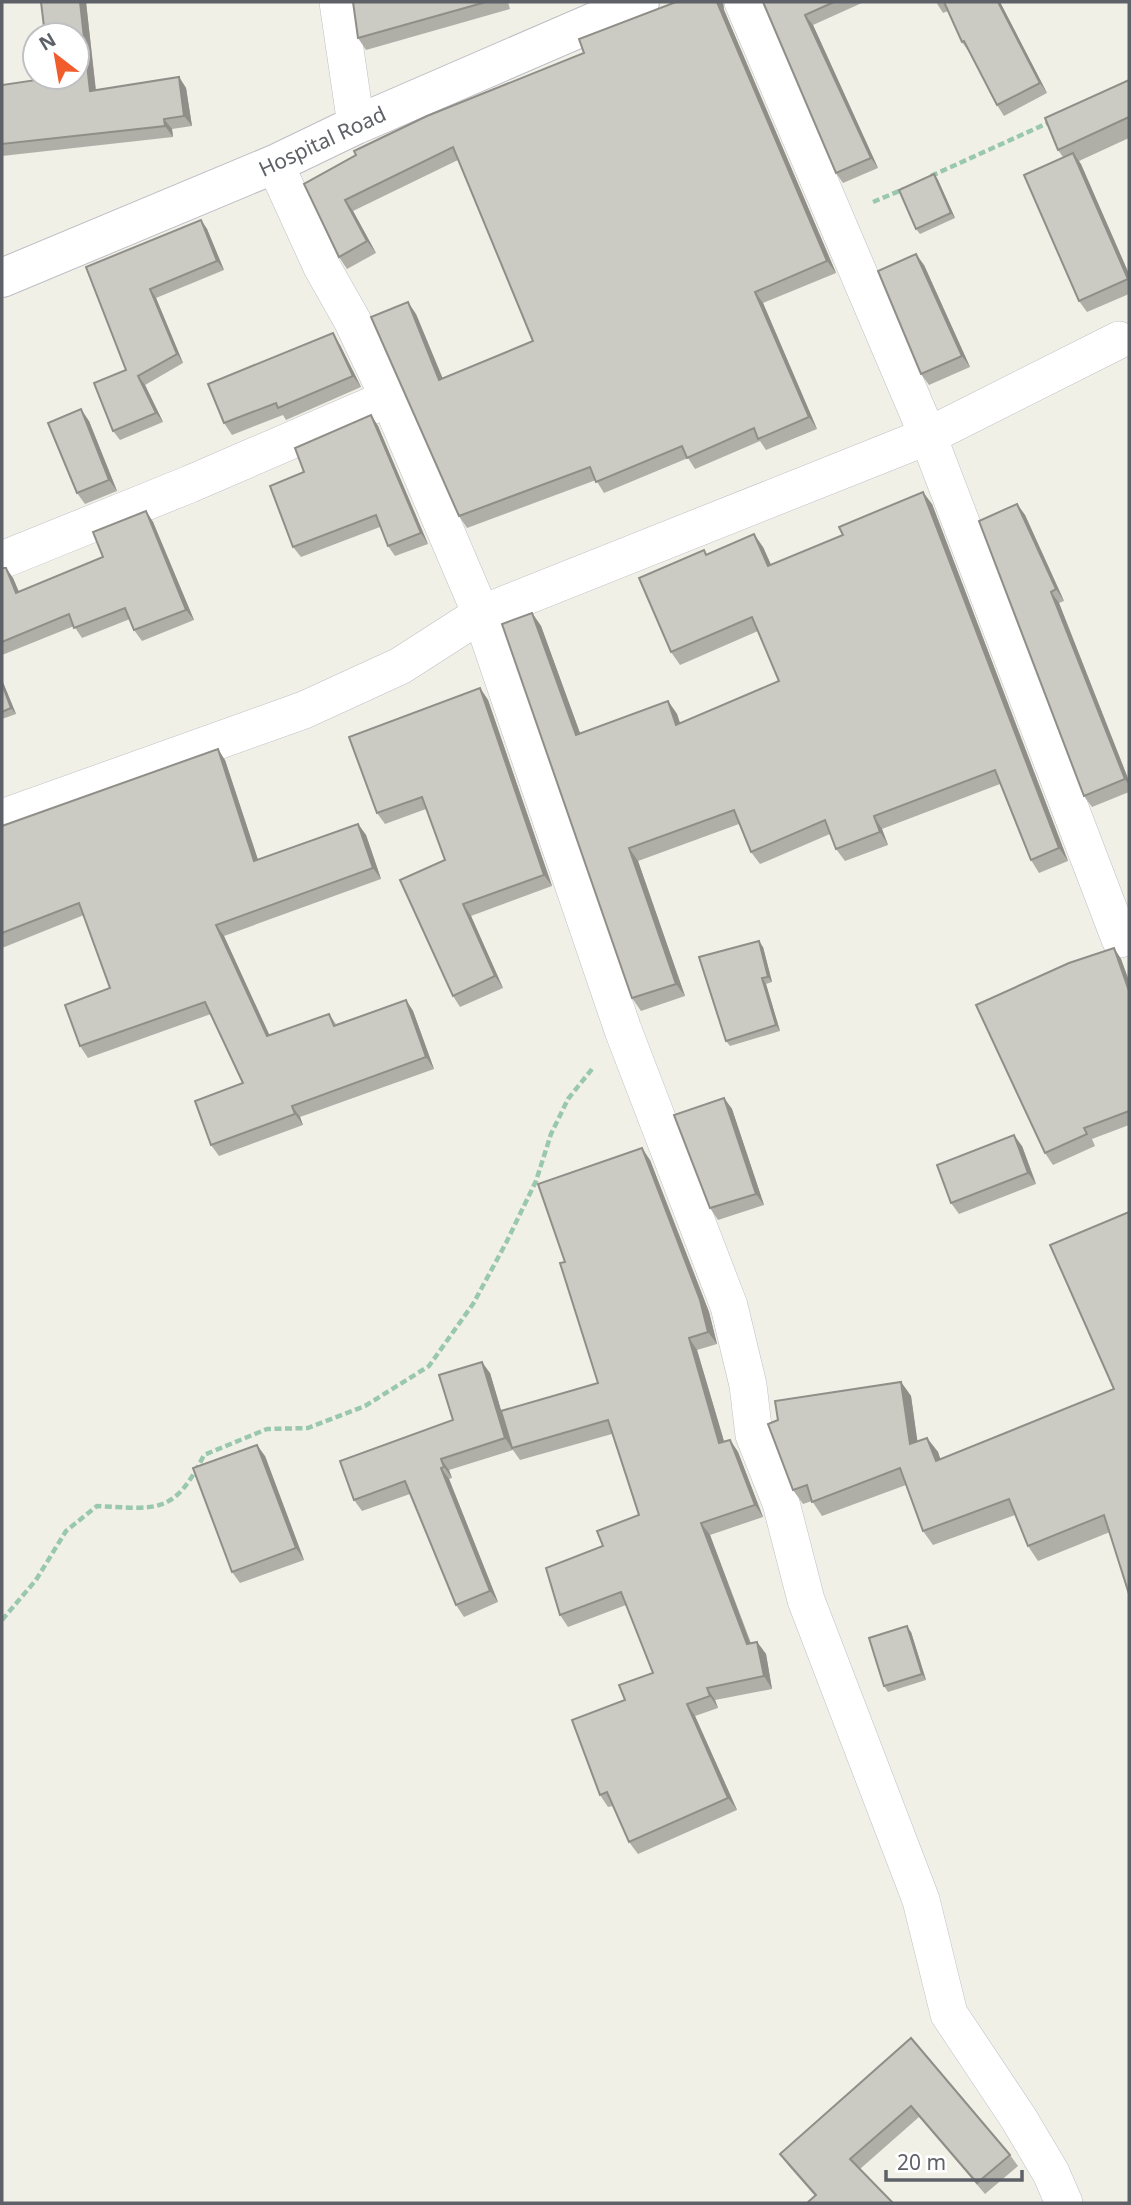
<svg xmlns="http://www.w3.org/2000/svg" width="1131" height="2205" font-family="'Noto Sans',sans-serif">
<rect width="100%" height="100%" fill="#f1f0e7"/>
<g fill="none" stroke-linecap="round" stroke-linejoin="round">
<defs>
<g id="street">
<path d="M338,2l18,123"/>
<path d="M743,2l185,434 192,503"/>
<path d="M275,164l47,103 30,53 37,78 92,216 142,416 106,276 19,79 6,50 27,68 25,97 115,300 28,114 70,105 32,54 13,30"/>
<path d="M2,560l188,-76 199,-86"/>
<path d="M2,818l302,-108 96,-44 81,-52 447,-178 191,-96"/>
</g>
<path id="secondary" d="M2,278l273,-114 81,-39 284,-123"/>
</defs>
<use href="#street" stroke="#bebfc6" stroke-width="38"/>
<use href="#secondary" stroke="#bcbec5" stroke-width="40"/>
<g stroke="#9ac8af" stroke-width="4.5" stroke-dasharray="7 3.5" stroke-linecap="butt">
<path d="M931,176l119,-54"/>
<path d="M873,202l31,-13"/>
<path d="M2,1620l34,-40 30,-49 31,-25c61,3 77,9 107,-51l63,-26 41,-1 57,-22 64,-40 44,-62 33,-61 30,-62 15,-47 17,-35 24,-30"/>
</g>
<use href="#street" stroke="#fff" stroke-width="37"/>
<use href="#secondary" stroke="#fff" stroke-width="38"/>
</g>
<g fill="#afafa8">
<path d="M41,2h45l10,88 83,-13 7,11 6,38 -20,3 1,8 -171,19v-71l48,-7z"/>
<path d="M353,2h155l2,7 -144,41 -8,-12z"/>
<path d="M676,2h47l1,8 112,263 -73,30 54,126 -51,21 -6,-9 -65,28 -7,-11 -84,35 -8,-13 -129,48 -8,-12 -43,-202 26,64 91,-37 -75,-181 -105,51 23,42 -29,16 -8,-12 -35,-73 280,-131z"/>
<path d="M763,2h101l-51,23 65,143 -35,15 -7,-10z"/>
<path d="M936,2h64l47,91 -43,23 -7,-11 -27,-53h-1l-7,-10 -14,-31 -5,2z"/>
<path d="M1129,80v58l-50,23 50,113v20l-42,18 -8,-11 -16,-144 -5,-7z"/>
<path d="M934,174l4,6 17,38 -35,16 -4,-5z"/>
<path d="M201,220l6,9 17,41 -68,28 27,65 -38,22 18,37 -43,18 -7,-9 13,-61 -40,-103z"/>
<path d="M924,265l46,102 -41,18 -8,-11z"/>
<path d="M340,345l21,42 -75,33 -3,-5 -51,20 -8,-12z"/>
<path d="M371,415l7,11 50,118 -33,12 -7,-10 -8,-19 -79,30 -8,-10 11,-75z"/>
<path d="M89,421l28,70 -32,13 -8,-11z"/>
<path d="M932,504l136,357 -29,12 -8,-13 -31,-76 -118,45 6,16 -43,16 -9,-12 -6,-15 -70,30 -9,-12 -12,-28 -101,37 47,135 -44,15 -9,-13 -100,-385 9,13 39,107 88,-32 9,13 3,10 99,-43 -21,-50 -78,34 -9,-13 33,-102 3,4 56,-7 8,18z"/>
<path d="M1017,504l8,11 39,86 -5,2 70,178v11l-37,15 -8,-11z"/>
<path d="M146,511l7,11 41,98 -52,21 -8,-11 -4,-11 -48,19 -8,-12 -72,29v-87h4l7,10 6,14 84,-35z"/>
<path d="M2,680l14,34 -14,5z"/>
<path d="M480,688l8,12 64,186 -81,30 32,72 -43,19 -7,-11 -8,-136 -19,-51 -41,15 -8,-11z"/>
<path d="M225,760l33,100 100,-36 8,11 15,44 -157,57 45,99 60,-21 7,10 70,-24 7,11 21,58 -134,48 3,8 -84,31 -8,-11 32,-62 -32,-69 -123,44 -8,-12 30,-58 -26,-73 -82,33v-122z"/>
<path d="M763,947l9,35 -6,2 14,47 -50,15 -4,-5z"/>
<path d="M1114,948l7,11 8,22v144l-37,14 3,7 -42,19 -8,-12z"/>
<path d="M724,1098l8,11 32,96 -46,15 -8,-12z"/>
<path d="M1022,1146l14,38 -77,30 -8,-11z"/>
<path d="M650,1160l59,152 8,32 -20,6 27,91 6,-1 8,12 25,65 -53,18 41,108 6,-1 9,12 6,35 -57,11 3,8 -23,8 42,94 -99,44 -9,-12 -16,-36 -5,1 -8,-12 25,-95 28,-27 -27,-68 -58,22 -8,-12 43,-69 36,-31 -27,-81 -92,26 -7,-10 -64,20 3,8 -3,1 49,123 -34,15 -8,-12 -46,-111 -48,17 -8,-11 99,-80 37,-47 11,38 97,-28 -33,-121z"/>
<path d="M1129,1212l-19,320 -72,29 -10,-15 -13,-31 -82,30 -10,-14 -17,-46 -84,31 -10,-15 -9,3 -10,-14 108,-108 10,14 6,45 10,-3 11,14 2,7 174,-70z"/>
<path d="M265,1456l39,104 -64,23 -8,-11z"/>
<path d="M911,1632l15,48 -38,12 -4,-6z"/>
<path d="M911,2038l99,117 8,11 -33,28 -66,-77 -59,52 -45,27 -27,-31 -8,-11z"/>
</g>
<g fill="#8f8e88">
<path d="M80,2h6l11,100 -7,-11z"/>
<path d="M717,2h6l1,8 112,263 -9,-12z"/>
<path d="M998,2h2l47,91 -7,-10z"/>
<path d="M805,15l8,10 65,143 -7,-10z"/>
<path d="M179,77l7,11 6,38 -8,-10z"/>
<path d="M164,119l8,10 1,8 -8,-11z"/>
<path d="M1073,153l8,11 48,110v6z"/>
<path d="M934,174l4,6 17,38 -4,-5z"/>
<path d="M345,200l8,11 23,42 -9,-12z"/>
<path d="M201,220l6,9 17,41 -7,-9z"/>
<path d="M916,254l8,11 46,102 -8,-11z"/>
<path d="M150,289l6,9 27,65 -6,-9z"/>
<path d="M755,292l8,11 54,126 -8,-12z"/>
<path d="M408,302l8,12 32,77 -9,-11z"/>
<path d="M333,333l7,12 21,42 -8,-11z"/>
<path d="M138,376l7,9 18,37 -7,-9z"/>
<path d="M81,409l8,12 28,70 -8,-11z"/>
<path d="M371,415l7,11 50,118 -7,-11z"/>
<path d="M923,492l9,12 136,357 -9,-13z"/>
<path d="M1017,504l8,11 39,86 -8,-12z"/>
<path d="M146,511l7,11 41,98 -8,-10z"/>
<path d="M754,534l9,13 14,31 -9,-12z"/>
<path d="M6,568l7,10 11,26 -8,-11z"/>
<path d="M1051,592l8,11 70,178v4l-4,-6z"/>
<path d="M532,613l9,13 44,121 -9,-12z"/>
<path d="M2,680l14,34 -5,-6 -9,-24z"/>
<path d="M480,688l8,12 64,186 -8,-11z"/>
<path d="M668,701l9,13 8,24 -9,-13z"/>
<path d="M218,749l7,11 37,112 -8,-11z"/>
<path d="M874,816l8,13 6,16 -8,-13z"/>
<path d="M358,824l8,11 15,44 -8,-11z"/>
<path d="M629,848l9,13 47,135 -9,-12z"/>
<path d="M463,904l8,12 32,72 -8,-12z"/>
<path d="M216,925l8,11 51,111 -8,-11z"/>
<path d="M759,941l4,6 9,35 -4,-5z"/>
<path d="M1114,948l7,11 8,22v10z"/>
<path d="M762,978l4,6 14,47 -4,-6z"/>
<path d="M406,1000l7,11 21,58 -8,-12z"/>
<path d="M724,1098l8,11 32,96 -8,-11z"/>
<path d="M292,1106l8,11 3,8 -8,-11z"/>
<path d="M1014,1135l8,11 14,38 -8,-11z"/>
<path d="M642,1148l8,12 59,152 8,32 -9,-12z"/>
<path d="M689,1338l8,12 31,105 -9,-12z"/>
<path d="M482,1362l8,11 23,77 -8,-12z"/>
<path d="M901,1382l10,14 9,63 -10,-15z"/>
<path d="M927,1438l11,14 8,23 -10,-14z"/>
<path d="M730,1440l8,12 25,65 -8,-12z"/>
<path d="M257,1445l8,11 39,104 -8,-12z"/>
<path d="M441,1459l8,11 3,8 -8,-11z"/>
<path d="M441,1468l8,11 49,123 -8,-11z"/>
<path d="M701,1523l9,12 45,121 -8,-12z"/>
<path d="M907,1626l4,6 15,48 -4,-6z"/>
<path d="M757,1642l9,12 6,35 -8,-13z"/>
<path d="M707,1688l8,12 3,8 -8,-12z"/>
<path d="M687,1704l8,12 42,94 -9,-12z"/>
</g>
<g fill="#cccbc3" stroke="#8f8e88" stroke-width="2">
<path d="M41,2h39l10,89 89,-14 5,39 -20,3 1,7 -163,18v-59l48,-7v-1h27v-42h-32z"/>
<path d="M353,2h133l-128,36z"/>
<path d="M676,2h41l110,259 -72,31 54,125 -51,22 -4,-11 -67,30 -5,-12 -86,36 -6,-15 -131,49 -88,-199 37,-15 31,78 94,-39 -80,-194 -108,53 22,41 -28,16 -35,-73 52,-29 -2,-4 73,-35 157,-63 -5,-14z"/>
<path d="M763,2h71l-29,13 66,143 -35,15z"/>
<path d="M944,2h54l42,81 -43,22 -33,-64 -2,1z"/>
<path d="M1129,80v37l-71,33 -13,-32z"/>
<path d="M1073,153l55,126 -49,22 -55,-126z"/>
<path d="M934,174l17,39 -35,16 -17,-39z"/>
<path d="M201,220l16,41 -67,28 27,65 -39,22 18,37 -43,18 -19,-48 32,-13 -40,-103z"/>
<path d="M916,254l46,102 -41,18 -43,-103z"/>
<path d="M333,333l20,43 -75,32 -2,-5 -52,20 -16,-39z"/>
<path d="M81,409l28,71 -32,13 -29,-70z"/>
<path d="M371,415l50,118 -33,13 -12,-31 -83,32 -23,-61 34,-14 -9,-24z"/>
<path d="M923,492l136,356 -28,12 -36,-90 -121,46 6,16 -44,17 -11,-29 -74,32 -17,-42 -105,38 47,136 -44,14 -130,-374 30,-11 44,122 92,-34 8,24 103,-44 -27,-64 -81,35 -32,-74 65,-28 2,5 48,-21 14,32 75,-31 -4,-8z"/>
<path d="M1017,504l39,85 -5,3 74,187 -41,17 -105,-275z"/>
<path d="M146,511l40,99 -52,20 -9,-22 -51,20 -5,-14 -67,28v-74h4l10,25 87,-36 -10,-25z"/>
<path d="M2,684l9,24 -9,4z"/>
<path d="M480,688l64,187 -81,29 32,72 -42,20 -53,-116 45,-20 -23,-63 -45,16 -28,-76z"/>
<path d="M218,749l36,112 104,-37 15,44 -157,57 51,111 62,-22 5,12 72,-26 20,57 -134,49 3,8 -84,31 -16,-44 48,-18 -38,-81 -125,44 -15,-41 45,-17 -31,-85 -77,30v-107z"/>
<path d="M759,941l9,36 -6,1 14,47 -50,16 -27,-84z"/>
<path d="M1114,948l15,43v120l-45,17 3,6 -42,19 -69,-148 93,-42z"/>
<path d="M724,1098l32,96 -46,14 -36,-93z"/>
<path d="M1014,1135l14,38 -77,30 -14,-38z"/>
<path d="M642,1148l58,152 8,32 -19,6 30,105 11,-3 25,65 -54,18 46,121 10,-2 7,34 -57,12 3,8 -23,8 41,94 -99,44 -22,-50 -7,3 -28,-75 53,-20 -6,-15 34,-12 -32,-81 -61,23 -14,-47 57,-22 -6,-15 42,-16 -31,-95 -96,28 -11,-37 97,-28 -38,-120 5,-1 -27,-78z"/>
<path d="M1129,1212v382l-25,-79 -76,31 -19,-47 -86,32 -23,-63 -88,34 -5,-17 -14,5 -25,-66 10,-4 -3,-19 126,-19 9,62 17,-6 9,23 178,-72 -64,-144z"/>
<path d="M482,1362l23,76 -64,21 3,8 -3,1 49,123 -34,14 -51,-124 -51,19 -14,-39 113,-41 -14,-45z"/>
<path d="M257,1445l39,103 -64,24 -39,-104z"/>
<path d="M907,1626l15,48 -38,12 -15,-48z"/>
<path d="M911,2038l99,117 -33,28 -66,-77 -61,53 43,44h-86l9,-8 -36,-41z"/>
</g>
<g text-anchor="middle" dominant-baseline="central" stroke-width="5" stroke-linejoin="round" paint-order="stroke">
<g font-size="21" fill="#5e6168" stroke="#fff">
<text transform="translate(322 141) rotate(-25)">Hospital Road</text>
</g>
</g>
<rect width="1131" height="2205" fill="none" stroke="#5e6168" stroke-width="7"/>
<g transform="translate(56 56) rotate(329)"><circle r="33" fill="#ffffff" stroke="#bfc0c3" stroke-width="2"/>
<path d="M0-5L12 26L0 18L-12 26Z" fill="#f15c2d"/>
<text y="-10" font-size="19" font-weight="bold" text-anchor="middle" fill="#5e6168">N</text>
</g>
<path d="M886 2170v10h136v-10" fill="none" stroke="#5e6168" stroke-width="3.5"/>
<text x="897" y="2170" font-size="21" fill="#5e6168" stroke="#ffffff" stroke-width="5" paint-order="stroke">20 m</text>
</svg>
